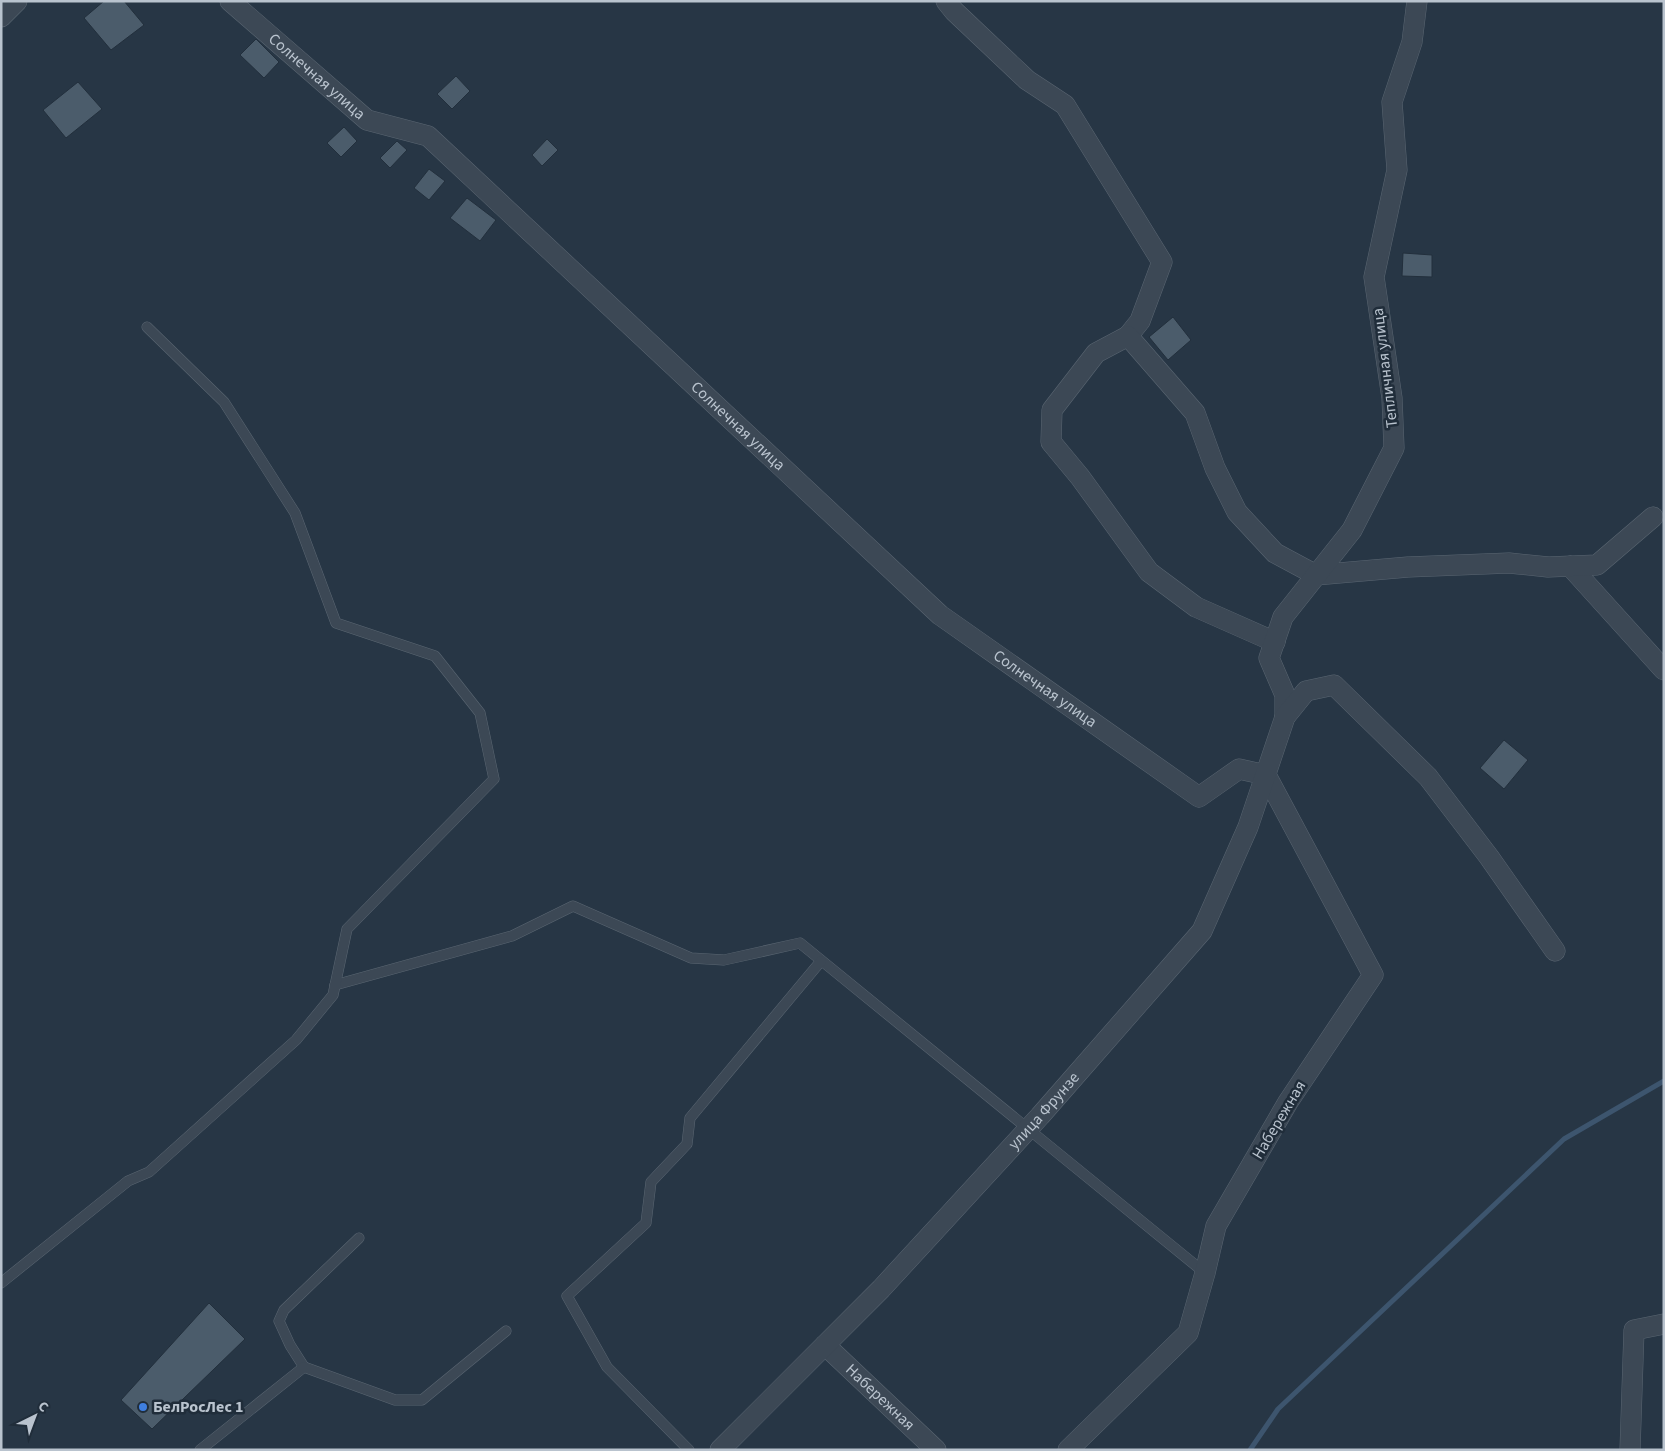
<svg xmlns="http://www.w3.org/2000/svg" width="1665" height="1451" font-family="'Source Sans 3',sans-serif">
<rect width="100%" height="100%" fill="#273645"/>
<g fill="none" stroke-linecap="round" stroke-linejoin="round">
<path stroke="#3d556e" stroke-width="5" d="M1250,1450l28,-41 286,-270 100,-58"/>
</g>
<g fill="#4b5c6b" stroke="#222f3c">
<path d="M104,1h20l20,24 -33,25 -27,-32z"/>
<path d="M256,39l23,23 -15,16 -24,-23z"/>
<path d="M456,76l14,15 -18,18 -15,-15z"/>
<path d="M78,82l24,27 -36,29 -23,-28z"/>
<path d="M344,127l13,14 -16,16 -14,-14z"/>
<path d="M547,139l11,11 -16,16 -10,-11z"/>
<path d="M397,141l10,9 -17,18 -10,-10z"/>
<path d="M429,169l16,12 -16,19 -15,-12z"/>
<path d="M467,198l29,22 -16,21 -30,-23z"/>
<path d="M1403,253l29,2v22l-30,-1z"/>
<path d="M1173,317l18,23 -23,20 -19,-23z"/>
<path d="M1504,740l24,20 -24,29 -24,-21z"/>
<path d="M209,1303l36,36 -93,90 -31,-29z"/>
</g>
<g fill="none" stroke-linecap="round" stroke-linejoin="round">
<defs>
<g id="service">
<path d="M335,985l177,-49 61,-30 118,52 33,2 76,-17 405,330"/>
<path d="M1,1283l127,-102 21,-9 147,-132 37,-45 14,-66 147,-150 -14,-66 -45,-57 -99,-33 -41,-110 -71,-111 -77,-75"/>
<path d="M304,1367l-14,-22 -11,-24 5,-11 75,-72"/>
<path d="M200,1450l104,-83 91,33h27l84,-69"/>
<path d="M689,1450l-82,-83 -40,-71 79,-73 5,-41 36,-38 3,-26 131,-157"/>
</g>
<g id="minor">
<path id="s1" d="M230,1l137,119 61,16 512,479 259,182 40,-28 27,6 107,200 -85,127 -72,124 -11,47 -17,60 -120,117"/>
<path d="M946,1l8,10 73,69 38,25 97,157 -22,59 -12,15"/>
<path d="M1,17l16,-16"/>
<path d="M1570,566l94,104"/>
<path d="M1275,642l-79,-35 -47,-35 -69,-95 -29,-35 1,-32 44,-57 32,-17 67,77 20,55 22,44 38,41 41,22 92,-8 101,-4 39,4 49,-2 56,-48"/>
<path d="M1285,717v-22l-16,-37 14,-41 69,-87 42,-82 -2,-50 -18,-121 23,-107 -5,-68 20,-60 5,-41"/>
<path id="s2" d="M825,1345l111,105"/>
<path id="s3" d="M720,1450l161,-161 159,-173 162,-185 46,-104 37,-110 21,-26 28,-6 94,92 61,80 66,94"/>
<path d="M1630,1450l4,-120 30,-6"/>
</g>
</defs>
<use href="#service" stroke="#5a6672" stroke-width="11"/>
<use href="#minor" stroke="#5a6672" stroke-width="21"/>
<use href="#service" stroke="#3c4855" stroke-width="10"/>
<use href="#minor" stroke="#3c4855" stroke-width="20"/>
</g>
<circle fill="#3f7fe0" stroke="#202d3a" stroke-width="2" cx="143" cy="1407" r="5"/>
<g text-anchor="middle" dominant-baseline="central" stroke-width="5" stroke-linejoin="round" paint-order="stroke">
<g font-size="16" fill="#b9c3ce" stroke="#202d3a">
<text stroke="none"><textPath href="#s1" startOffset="115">Солнечная улица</textPath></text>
<text transform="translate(1385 368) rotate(-97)">Тепличная улица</text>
<text stroke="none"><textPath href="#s1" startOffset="669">Солнечная улица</textPath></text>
<text stroke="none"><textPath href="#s1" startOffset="1074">Солнечная улица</textPath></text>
<text stroke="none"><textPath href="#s3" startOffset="469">улица Фрунзе</textPath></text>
<text transform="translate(1279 1120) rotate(-59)">Набережная</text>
<text stroke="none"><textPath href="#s2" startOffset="76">Набережная</textPath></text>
</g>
<g font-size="16" font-weight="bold" fill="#b9c3ce" stroke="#202d3a" text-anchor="start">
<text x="153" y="1407">БелРосЛес 1</text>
</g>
</g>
<rect width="1665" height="1451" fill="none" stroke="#b9c3ce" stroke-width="5"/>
<g transform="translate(35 1416) rotate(42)" stroke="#202d3a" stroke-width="4" paint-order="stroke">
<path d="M0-4L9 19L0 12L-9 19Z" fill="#b9c3ce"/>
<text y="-8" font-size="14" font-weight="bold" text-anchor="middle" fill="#b9c3ce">С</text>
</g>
</svg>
